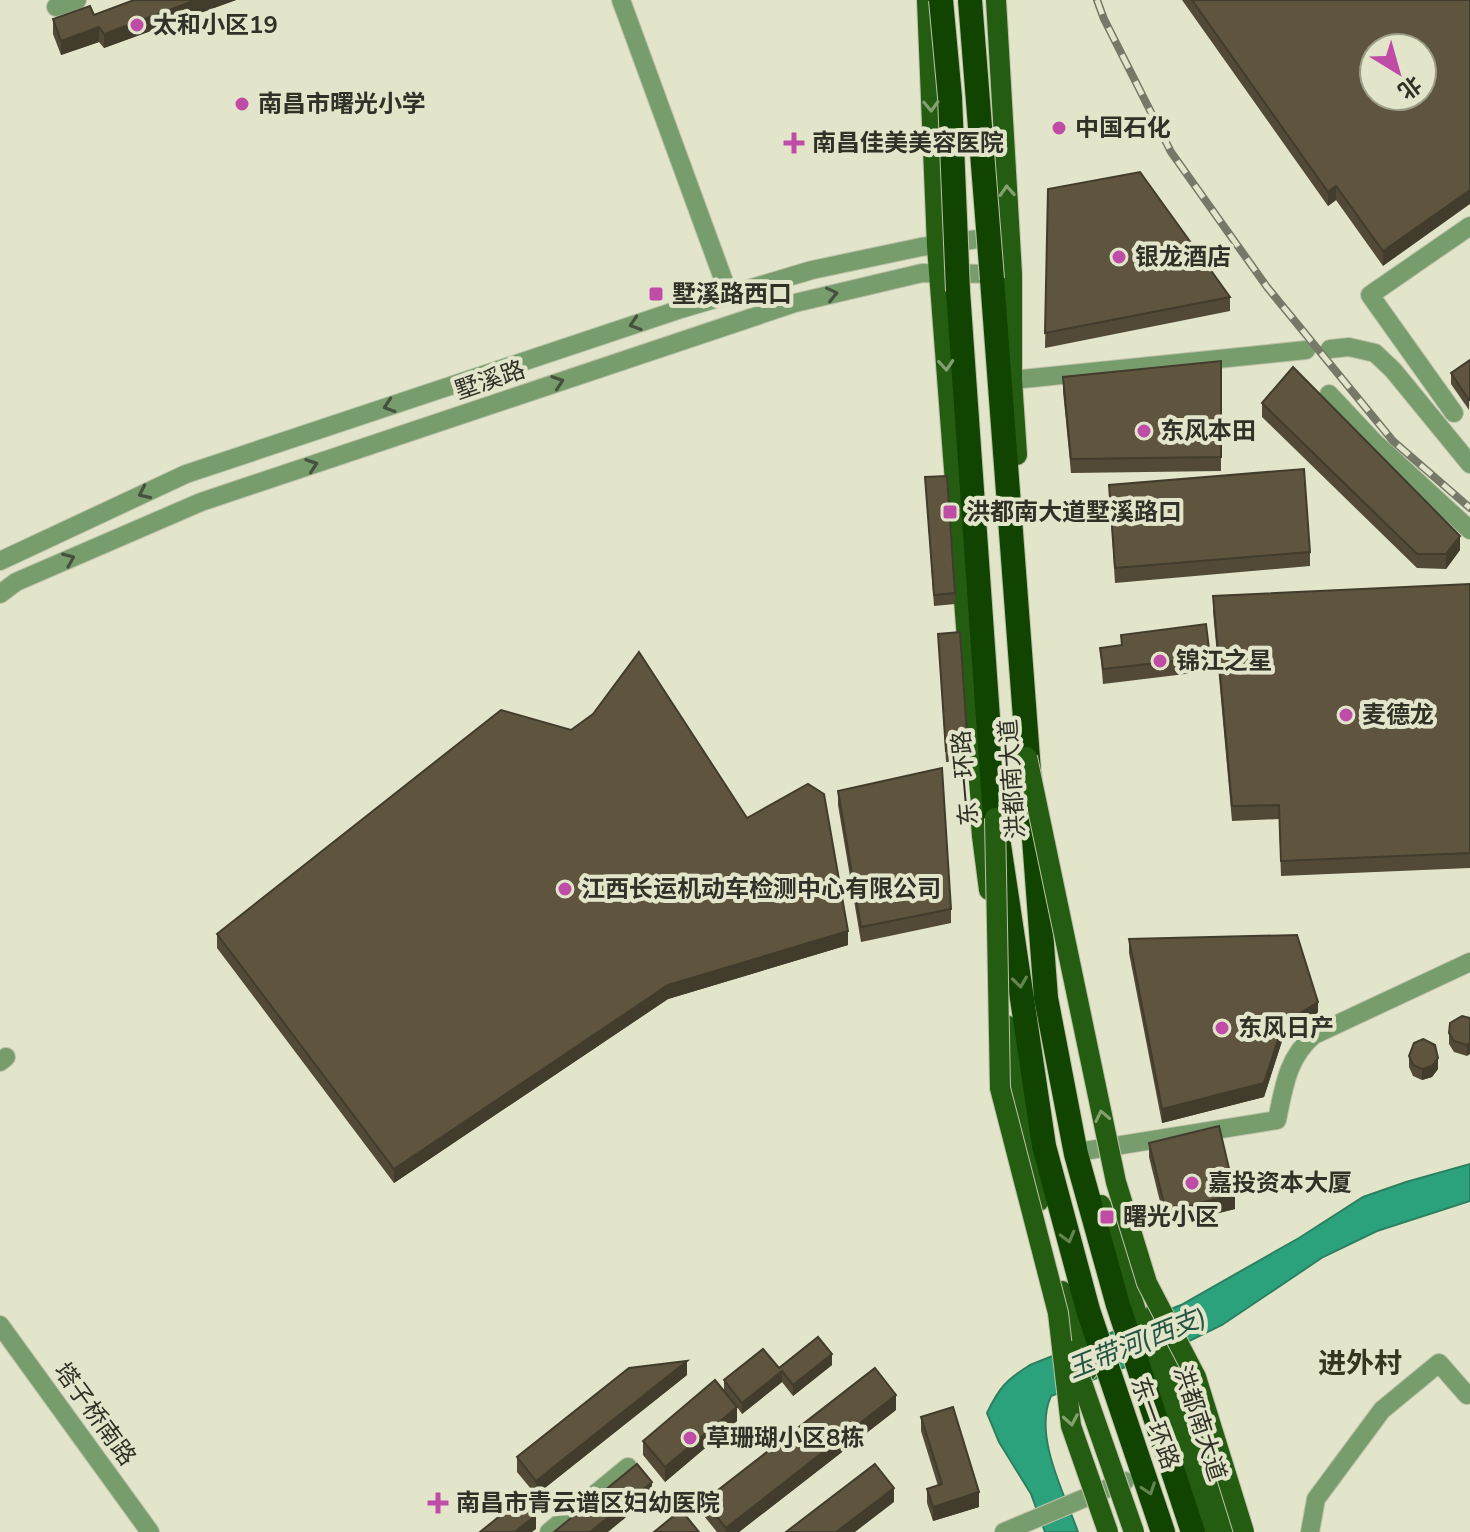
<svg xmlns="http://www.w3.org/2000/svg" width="1470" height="1532" font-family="'Nunito Sans','Noto Sans SC',sans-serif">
<rect width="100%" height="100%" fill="#e2e5ca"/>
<path fill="#2ba27b" stroke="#2c8062" stroke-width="2" d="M1470,1164v37l-93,30 -54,26 -101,68 -43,21 -128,50c-18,39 13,97 27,136h-33l-14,-38 -32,-52 -12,-29c12,-25 19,-33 43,-48l151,-60 118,-67 64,-41 43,-15z"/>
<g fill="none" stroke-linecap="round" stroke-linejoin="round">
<defs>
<g id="minor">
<path d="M621,0l108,295"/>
<path d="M56,7l21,-7"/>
<path d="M1330,349l19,-2 26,6 18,17 77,94"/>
<path d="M1012,380l294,-30"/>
<path d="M1329,394l45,48 96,88"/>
<path d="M1454,413l-84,-118 100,-69"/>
<path d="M0,561l186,-87 495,-165 131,-39 109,-23 78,-11"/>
<path d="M0,594l16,-12 185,-80 594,-199 127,-30 79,1"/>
<path d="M0,1062l6,-5"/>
<path d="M1084,1151l193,-31c7,-33 10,-62 37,-85l156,-73"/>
<path d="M0,1325l150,207"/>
<path d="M549,1532l79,-65"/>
<path d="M1004,1532l121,-51"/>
<path d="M1310,1532l6,-33 66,-89 57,-47 28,32 3,-2"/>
</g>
<g id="major">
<path d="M927,0l10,246 45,590 7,54"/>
<path d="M996,0l16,274v106l5,75"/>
<path d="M1006,1025l22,131 11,45"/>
<path d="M1101,1205l108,327"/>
<path d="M1062,1291l25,80"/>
<path d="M1156,1311l69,221"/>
</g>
<g id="highway">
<path d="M992,279l54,719 30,156 42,151 75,227"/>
<path d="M958,291l37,527 49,328 44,164 75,222"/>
</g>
</defs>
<use href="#minor" stroke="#bec1a9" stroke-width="20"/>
<use href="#major" stroke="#bec1a9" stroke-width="22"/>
<use href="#highway" stroke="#bec1a9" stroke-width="26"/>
<use href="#minor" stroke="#779d6d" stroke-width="18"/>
<use href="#major" stroke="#245d12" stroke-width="20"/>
<use href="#highway" stroke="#124401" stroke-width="24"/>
<defs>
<path id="rail" d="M1097,0l7,19 67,133 96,135 126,154 77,67"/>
</defs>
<use href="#rail" stroke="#777968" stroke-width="8"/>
<use href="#rail" stroke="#e2e5ca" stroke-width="5" stroke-dasharray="15" stroke-linecap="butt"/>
<defs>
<g id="major-bridge">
<path d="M1027,757l89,425 31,101 49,94 48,155"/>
<path d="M995,818l5,270 58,225 13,113 37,106"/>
<path d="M1071,1351l63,181"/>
</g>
<g id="highway-bridge">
<path d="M941,0l9,97 8,194"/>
<path d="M970,0l22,279"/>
</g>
</defs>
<use href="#major-bridge" stroke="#bec1a9" stroke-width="22" stroke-linecap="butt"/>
<use href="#highway-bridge" stroke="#bec1a9" stroke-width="26" stroke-linecap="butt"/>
<use href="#major-bridge" stroke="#245d12" stroke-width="20"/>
<use href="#highway-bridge" stroke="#124401" stroke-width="24"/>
</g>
<g fill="#524936">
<path d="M134,0h102l-132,48 -5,-6 -38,13 -8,-21v-15l41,-4z"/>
<path d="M1182,0h288l-87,266 -47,-66 -8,6z"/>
<path d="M1048,189l182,108v14l-185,37z"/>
<path d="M1470,360l-1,50 -18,-26v-11z"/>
<path d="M1221,361v110l-150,2 -8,-82v-14z"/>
<path d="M1262,403l198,147 -14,19 -29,-1 -155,-151z"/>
<path d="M925,477l30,116v11l-21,2z"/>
<path d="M1109,485l201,67v14l-195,17z"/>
<path d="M1470,584v284l-189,8 -2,-57 -47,2 -19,-210v-15z"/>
<path d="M938,634l30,116v11l-22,1z"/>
<path d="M1121,635l89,22v14l-107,13 -3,-36 21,-3z"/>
<path d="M838,791l113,118v14l-90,19 -23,-137z"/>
<path d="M747,818l101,127 -180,54 -274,184 -177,-235v-14z"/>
<path d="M1129,939l189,78 -35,21 -19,59 -102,26 -33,-170z"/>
<path d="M1470,1018l-3,38 -13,-4 -5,-8v-11z"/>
<path d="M1409,1056l29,13 -6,8 -10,3 -9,-4 -4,-9z"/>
<path d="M1149,1143l86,66 -69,17 -17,-69z"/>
<path d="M832,1365l-39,31 -11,-14 -40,32 -5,-7v14l-72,61 -22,-27v-14l81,-50v-11l55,-12z"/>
<path d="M687,1375l-151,120 -19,-23v-15z"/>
<path d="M896,1410l-157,122h-22l-13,-16v-15z"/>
<path d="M921,1417l58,90 -46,14 -6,-18v-14l11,-3 -17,-55z"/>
</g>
<g fill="#423c2c">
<path d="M196,0h40l-132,48v-14z"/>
<path d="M99,27v15l-38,13v-14z"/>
<path d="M1336,186v14l-8,6v-14z"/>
<path d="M1470,190v14l-87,62v-15z"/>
<path d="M1460,536v14l-14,19v-15z"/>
<path d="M848,931v14l-180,54 -274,184v-14l274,-184z"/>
<path d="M1318,1002v15l-35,21 -19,59 -102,26v-14l121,-85z"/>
<path d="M1470,1043v11l-3,2v-11z"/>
<path d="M1438,1058v11l-6,8 -10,3v-11z"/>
<path d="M1235,1194v15l-69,17v-14z"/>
<path d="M832,1354v11l-39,31v-11z"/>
<path d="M687,1361v14l-151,120v-14z"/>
<path d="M782,1371v11l-40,32v-11z"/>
<path d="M896,1395v15l-157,122h-13v-4z"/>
<path d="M737,1407v14l-72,61v-15z"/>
<path d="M652,1482v14l-44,36h-18z"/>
<path d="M894,1488v14l-39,30h-19z"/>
<path d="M979,1492v15l-46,14v-14z"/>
<path d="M536,1515v14l-4,3h-17z"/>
</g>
<g fill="#5f553f" stroke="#423c2c" stroke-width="2" fill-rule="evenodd">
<path d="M134,0h62l-92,34 -5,-7 -38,14 -8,-22 37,-13 4,9z"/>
<path d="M1192,0h278v190l-87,61 -47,-65 -8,6zM1374,48h48v48h-48z"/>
<path d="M1140,172l90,125 -185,36 3,-144z"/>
<path d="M1470,360v39l-1,1 -18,-27z"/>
<path d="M1221,361v96l-150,2 -8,-82z"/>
<path d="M1293,367l167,169 -14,18h-29l-155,-151z"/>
<path d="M1304,469l6,83 -195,16 -6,-83z"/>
<path d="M947,476l8,117 -21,2 -9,-118z"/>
<path d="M1470,584v269l-189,8 -2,-56 -47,1 -19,-210z"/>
<path d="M1206,624l4,33 -107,12 -3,-21 22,-3 -1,-10z"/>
<path d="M960,632l8,118 -22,1 -8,-117z"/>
<path d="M639,652l108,166 61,-34 16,10 24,137 -180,54 -274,184 -177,-235 284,-224 70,20 22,-16z"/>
<path d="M942,768l9,141 -90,18 -23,-136z"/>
<path d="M1297,935l21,67 -35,22 -19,59 -102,26 -33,-170z"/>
<path d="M1462,1016l8,2v25l-3,2 -13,-4 -5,-8 1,-10z"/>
<path d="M1423,1039l12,6 3,13 -6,8 -10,3 -9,-4 -4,-9 5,-13z"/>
<path d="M1219,1126l16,68 -69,18 -17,-69z"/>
<path d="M818,1337l14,17 -39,31 -11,-14 -40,32 -18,-23 39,-31 16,19z"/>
<path d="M687,1361l-151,120 -19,-24 112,-89z"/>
<path d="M875,1368l21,27 -170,133 -22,-27z"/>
<path d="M715,1380l22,27 -72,60 -22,-26z"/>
<path d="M953,1407l26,85 -46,15 -6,-18 15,-5 -21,-67z"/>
<path d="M637,1464l15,18 -62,50h-36z"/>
<path d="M875,1464l19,24 -58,44h-50z"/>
<path d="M522,1498l14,17 -21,17h-35z"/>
<path d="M681,1510l18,22h-45z"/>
</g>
<defs><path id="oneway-chevron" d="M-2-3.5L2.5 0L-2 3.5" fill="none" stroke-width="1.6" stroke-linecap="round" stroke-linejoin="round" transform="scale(2)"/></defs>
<g stroke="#83a16e">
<use href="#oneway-chevron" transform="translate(931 106) rotate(88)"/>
<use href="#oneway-chevron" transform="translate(1007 191) rotate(-93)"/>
<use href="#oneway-chevron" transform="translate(946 365) rotate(86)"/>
<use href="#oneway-chevron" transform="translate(1102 1116) rotate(-102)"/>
<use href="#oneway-chevron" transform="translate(1071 1420) rotate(80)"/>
</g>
<g stroke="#45513c">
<use href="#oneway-chevron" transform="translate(832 294) rotate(-13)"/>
<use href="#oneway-chevron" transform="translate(635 324) rotate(162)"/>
<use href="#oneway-chevron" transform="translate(558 382) rotate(-19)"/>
<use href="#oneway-chevron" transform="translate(389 406) rotate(162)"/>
<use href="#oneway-chevron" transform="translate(312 465) rotate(-19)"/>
<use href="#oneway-chevron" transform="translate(144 493) rotate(155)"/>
<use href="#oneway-chevron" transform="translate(69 559) rotate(-23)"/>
</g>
<g stroke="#658451">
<use href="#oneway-chevron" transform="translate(1020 982) rotate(82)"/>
<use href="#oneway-chevron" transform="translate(1068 1237) rotate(75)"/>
<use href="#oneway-chevron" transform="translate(1149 1489) rotate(71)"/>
</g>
<g fill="#bf4ca6" stroke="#e2e5ca" stroke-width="3">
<circle cx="137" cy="25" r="8"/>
<circle cx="242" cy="104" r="8"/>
<circle cx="1059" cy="128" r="8"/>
<path d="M790 131h8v8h8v8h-8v8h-8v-8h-8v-8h8z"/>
<circle cx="1119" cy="257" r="8"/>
<rect x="648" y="286" width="16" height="16" rx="4"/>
<circle cx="1144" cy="431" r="8"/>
<rect x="942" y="504" width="16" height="16" rx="4"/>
<circle cx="1160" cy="661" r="8"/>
<circle cx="1346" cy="715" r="8"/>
<circle cx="565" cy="889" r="8"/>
<circle cx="1222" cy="1028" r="8"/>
<circle cx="1192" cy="1183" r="8"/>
<rect x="1099" y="1209" width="16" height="16" rx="4"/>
<circle cx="690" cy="1438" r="8"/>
<path d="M434 1491h8v8h8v8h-8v8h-8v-8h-8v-8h8z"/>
</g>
<g text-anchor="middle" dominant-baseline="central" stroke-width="8" stroke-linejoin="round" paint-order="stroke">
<g font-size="24" font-weight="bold" fill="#303127" stroke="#e2e5ca" text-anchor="start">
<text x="153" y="25">太和小区19</text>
<text x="258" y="104">南昌市曙光小学</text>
<text x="1075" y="128">中国石化</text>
<text x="812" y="143">南昌佳美美容医院</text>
<text x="1135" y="257">银龙酒店</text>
<text x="672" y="294">墅溪路西口</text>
<text x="1160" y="431">东风本田</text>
<text x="966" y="512">洪都南大道墅溪路口</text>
<text x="1176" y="661">锦江之星</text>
<text x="1362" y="715">麦德龙</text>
<text x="581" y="889">江西长运机动车检测中心有限公司</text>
<text x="1238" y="1028">东风日产</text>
<text x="1208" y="1183">嘉投资本大厦</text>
<text x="1123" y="1217">曙光小区</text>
<text x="706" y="1438">草珊瑚小区8栋</text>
<text x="456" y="1503">南昌市青云谱区妇幼医院</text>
</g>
<g font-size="24" fill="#303127" stroke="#e2e5ca">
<text transform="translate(490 380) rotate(-19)">墅溪路</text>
<text transform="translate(965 778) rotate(-95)">东一环路</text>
<text transform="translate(1012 779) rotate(-94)">洪都南大道</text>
<text transform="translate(95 1414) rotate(54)">塔子桥南路</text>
<text transform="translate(1155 1423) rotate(70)">东一环路</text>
<text transform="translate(1200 1423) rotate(72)">洪都南大道</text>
</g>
<g font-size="26" font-style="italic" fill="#265443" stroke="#e2e5ca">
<text transform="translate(1137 1343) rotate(-22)">玉带河(西支)</text>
</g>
<g font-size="28" font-weight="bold" fill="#343620" stroke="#e2e5ca">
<text x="1360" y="1364">进外村</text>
</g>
</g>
<g transform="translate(1398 72) rotate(143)"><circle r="38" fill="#e2e5ca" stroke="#9b9d89" stroke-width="2"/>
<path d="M0-6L14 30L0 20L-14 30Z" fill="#bf4ca6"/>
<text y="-12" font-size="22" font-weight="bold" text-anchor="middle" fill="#303127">北</text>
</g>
</svg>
